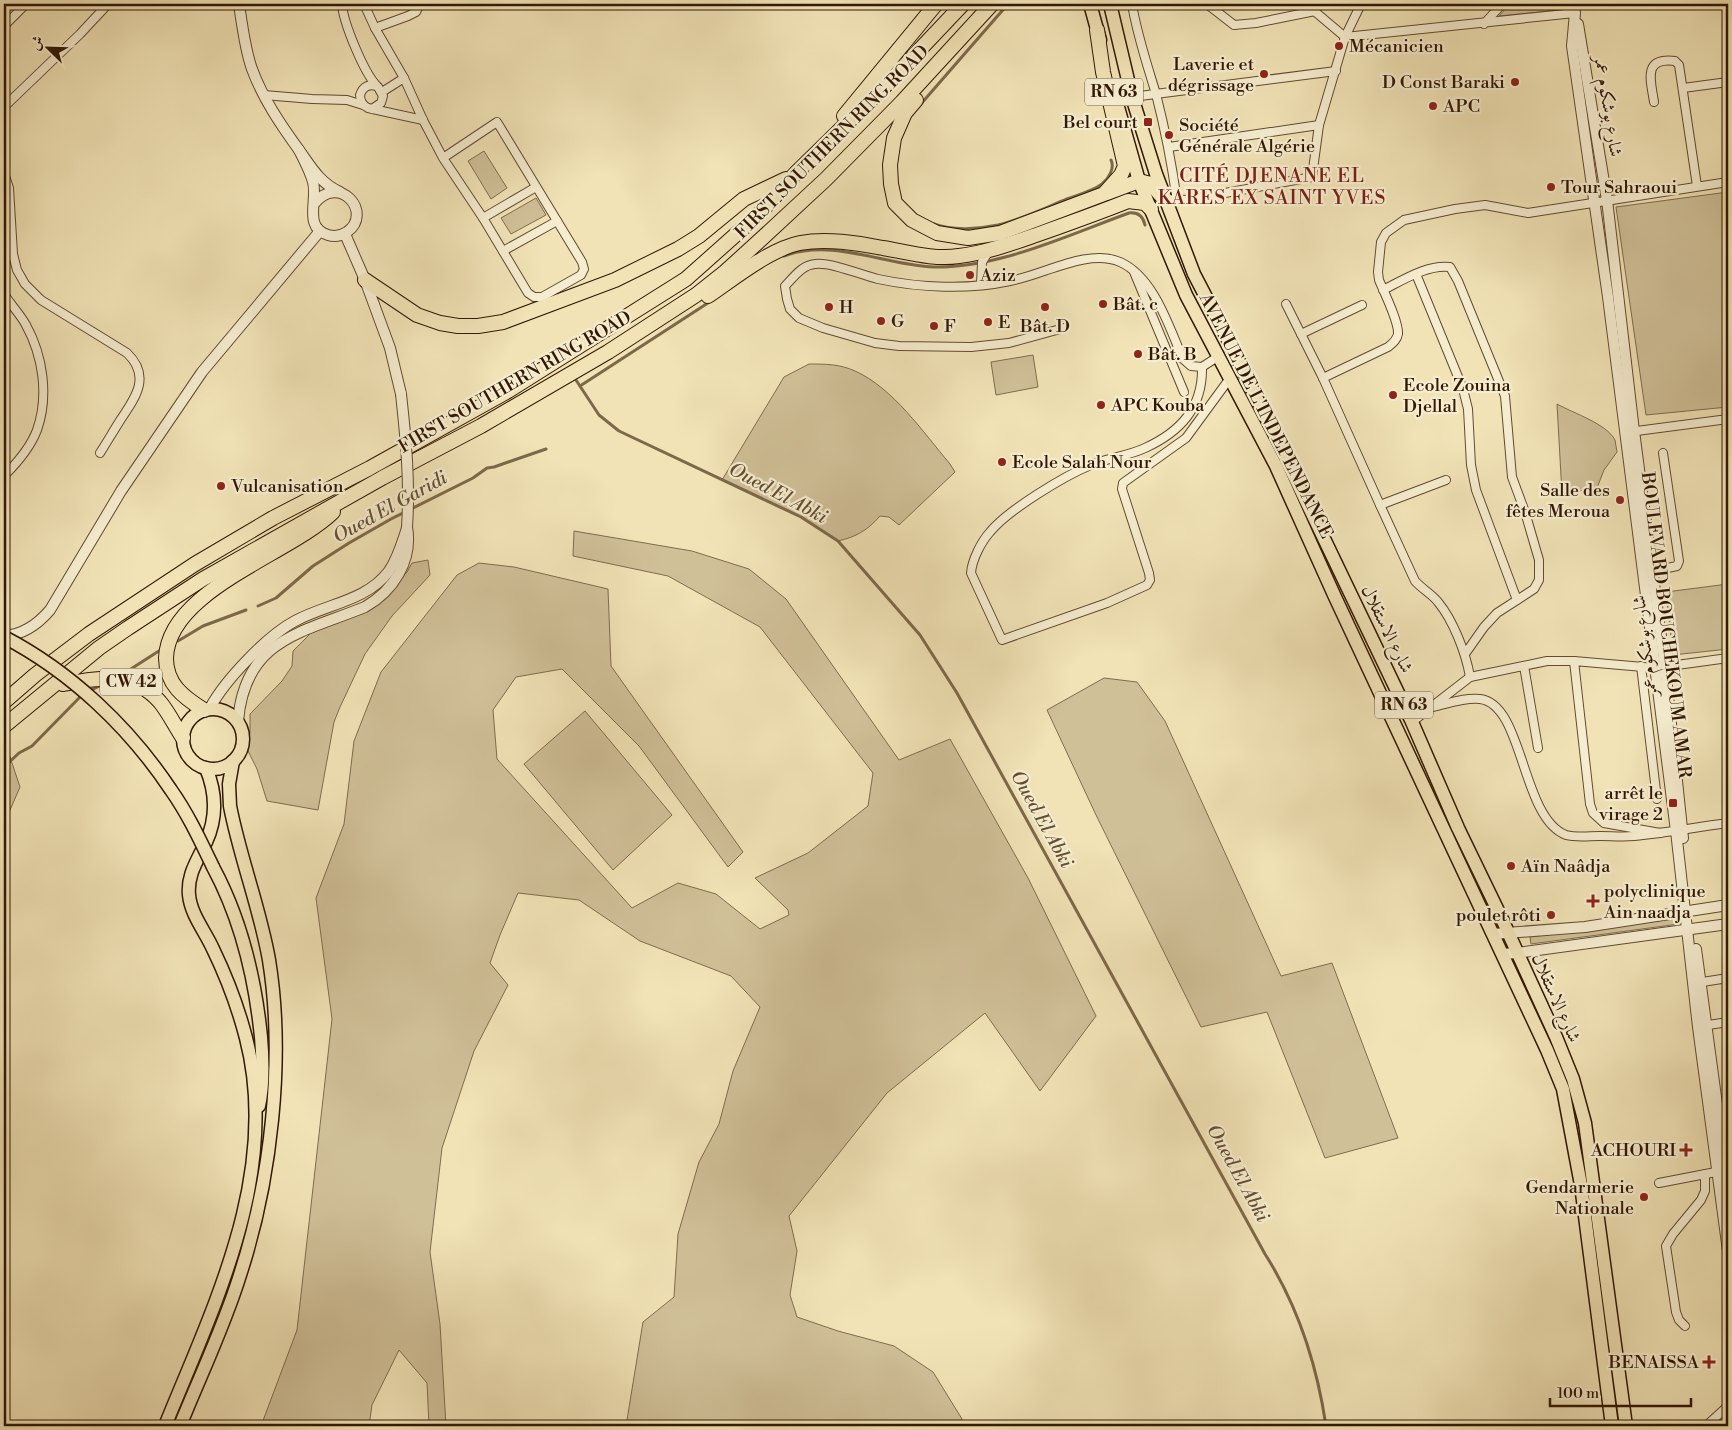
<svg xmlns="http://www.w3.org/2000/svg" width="1732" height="1430" font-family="'Libre Bodoni',Amiri,serif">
<rect width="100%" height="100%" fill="#f1e3b6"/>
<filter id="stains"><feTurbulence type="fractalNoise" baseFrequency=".004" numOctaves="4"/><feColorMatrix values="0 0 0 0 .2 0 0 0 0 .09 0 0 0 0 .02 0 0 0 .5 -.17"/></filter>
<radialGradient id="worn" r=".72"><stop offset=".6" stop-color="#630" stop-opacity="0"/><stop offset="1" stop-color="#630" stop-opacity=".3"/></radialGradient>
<g fill="#d0c098" stroke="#806c4e">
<path d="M1510,4h56l-1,3 -5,3 -61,6z"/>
<path d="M484,151l23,37 -16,11 -23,-38z"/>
<path d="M1728,192v215l-82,8 -30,-208z"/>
<path d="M536,198l10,17 -35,19 -10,-16z"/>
<path d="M1033,355l5,32 -42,8 -5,-33z"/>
<path d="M809,364c16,0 31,0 46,7 38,17 68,61 95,93l5,8 -56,53 -10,-8 -9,-1c-12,14 -24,21 -42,25l-37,-24 -79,-37 62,-103z"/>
<path d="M1557,404c16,9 50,20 58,36 1,4 1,8 2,12l-13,18 -7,18 -35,6z"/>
<path d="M574,531l118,20 57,18 37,30 113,161 51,-21 78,139 68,138 -56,75 -55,-78 -98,80 -98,123 8,35 -7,44 7,22 41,14 56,15 39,26 29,47 -2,7h-334l17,-104 31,-25 4,-63 21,-72 20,-38 14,-53 27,-64 -29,-31 -91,-35 -61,-41 -61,-7 -18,42 -10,28 18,22 -34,66 -32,97 -12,104 10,72 6,102h-17l-2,-43 -28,-33 -27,55 -3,21h-108l36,-96 35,-311 -16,-121 28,-74 10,-83 27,-69 76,-97 22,-12 35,4 94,22 3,77 132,186 -15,15 -89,-121 -77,-77 -46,8 -23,33 4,49 135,149 46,-25 38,11 44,35 29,-14 -1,-5 -33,-32 53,-25 60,-47 5,-33 -113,-146 -92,-51 -95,-20z"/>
<path d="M428,560l2,15 -38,41 -27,38 -25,53 -6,15 -16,88 -51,-9 -10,-32 -12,-24 5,-12v-19l32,-33 10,-15 1,-15 18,-18 27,-10 29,-14 20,-16 20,-21 5,-9z"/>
<path d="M1728,584v65l-55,6 -7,-63z"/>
<path d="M1104,678l33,4 28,39 116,255 51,-13 66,175 -73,20 -58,-146 -66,15 -105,-212 -49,-105z"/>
<path d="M585,711l87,104 -59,55 -89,-106z"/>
<path d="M6,745l14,42 -16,37v-77z"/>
<path d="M1678,917l1,7 -148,20 -1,-7z"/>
</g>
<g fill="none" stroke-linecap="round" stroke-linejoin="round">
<g stroke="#7d684a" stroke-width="3">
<path d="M920,105l88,-101"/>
<path d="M934,224c19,7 45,5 64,1 24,-6 47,-17 69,-26 11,-4 26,-8 35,-15 7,-6 13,-16 9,-24"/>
<path d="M784,256c49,-18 100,9 150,11 66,1 134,-32 195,-54 9,-1 14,3 16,12"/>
<path d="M574,377l25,38 20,16 182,86 37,24 82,94 37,58 308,561c33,52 52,111 61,172"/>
<path d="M580,386l131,-85"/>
<path d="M258,606l18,-8 37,-32 36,-23 42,-24 82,-41 14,-10 7,-1 52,-18"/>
<path d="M178,641l25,-15 43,-16"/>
<path d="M123,674l39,-25"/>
<path d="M89,691l15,-7"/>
<path d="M4,767l15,-14 13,-7 50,-51"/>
</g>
<defs>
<g id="minor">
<path d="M342,4c1,18 22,69 35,82"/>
<path d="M364,4l11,24 29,50 19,42 20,38 40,60 45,75 6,4h8l39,-22 3,-6 -2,-7 -85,-140 -54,36"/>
<path d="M1132,4c5,31 15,60 24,90 9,35 16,71 21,107"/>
<path d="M1207,4l27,21 22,-2 59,-12"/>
<path d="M1306,4l39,33 230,-24"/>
<path d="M1484,24l18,-20"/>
<path d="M4,26l22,-22"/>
<path d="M375,28l33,-12 8,-4 4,-8"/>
<path d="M1683,88l45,-6"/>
<path d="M382,92l22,-14"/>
<path d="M264,95l48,4 35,1 16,5"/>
<path d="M1132,97l204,-26"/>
<path d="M1654,102c-3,-21 -12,-45 21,-41l4,4 18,121"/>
<path d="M4,107l76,-73 28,-30"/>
<path d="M372,109l9,-6 2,-7 -5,-9c-8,-4 -15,-1 -18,8 0,6 2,10 8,13l55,12"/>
<path d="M1169,147l150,-22"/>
<path d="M4,173l5,15 4,66 4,16 8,14 16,16 86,53c24,23 9,44 -6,66 -7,11 -14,23 -21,34"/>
<path d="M1164,199l23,1 125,-23 7,-52 26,-88 16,-33"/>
<path d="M483,218l53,-31"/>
<path d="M503,251l54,-30"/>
<path d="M1134,272l50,120"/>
<path d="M1416,274l47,115 5,20 3,56 5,25 41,110"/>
<path d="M981,285l1,-23 7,-11"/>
<path d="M1383,290c20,-10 45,-26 67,-23l8,14 47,115 7,81 13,35 14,48v20l-5,9 -37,24 -13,14 -19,27"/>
<path d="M4,294c7,11 16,20 22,31 17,31 23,71 11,105 -6,16 -21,34 -33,46"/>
<path d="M1286,304l37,74 57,127 66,-25"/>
<path d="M1064,328l-55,15 -38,4 -72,-1 -24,-3 -52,-15 -24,-10 -9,-9 -3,-10 -2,-13c9,-9 17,-21 30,-22 17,-2 46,11 63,15 42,9 90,11 132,2 33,-6 78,-33 110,-19 34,15 49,65 63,97l8,7 11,1 17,-11"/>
<path d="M1301,334l61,-29"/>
<path d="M1202,367c1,41 -22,65 -57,81 -17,8 -37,10 -54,17 -27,11 -83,45 -101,67 -9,10 -18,28 -19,41l31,67 105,-37 40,-18 3,-5 -1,-7 -27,-84 1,-6 63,-45 44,-60"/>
<path d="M1323,378l65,-31c5,-4 9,-7 10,-13 1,-12 -14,-42 -19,-54l-1,-8 3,-30 5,-9 18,-13 51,-11 30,-4 43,8 200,-31"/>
<path d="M1629,432l99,-13"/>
<path d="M1380,505l35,76c7,8 17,13 23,21 15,18 28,51 32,75"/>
<path d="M1653,571l24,-5 2,-5 -16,-108"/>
<path d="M1524,666l14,82"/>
<path d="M1641,666l16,133"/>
<path d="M1432,707c15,-3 33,-10 48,-8 44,5 41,119 86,136 11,3 23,1 34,1 11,0 23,1 34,0 32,-3 63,-9 94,-13"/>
<path d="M1412,722l58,-45 77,-16h27"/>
<path d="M1660,833l-56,-10 -11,-10 -3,-9 -16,-143 81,7 73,-10"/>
<path d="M1696,983l32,-5"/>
<path d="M1702,1026l26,-4"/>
<path d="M1659,1183l62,-12"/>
<path d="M1685,1326l-6,-6 -3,-8 -10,-66 7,-12 28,-34 4,-9v-17"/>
<path d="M1706,1426l22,-20"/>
</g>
<g id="tertiary">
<path d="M239,4c3,20 6,46 13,65 11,30 29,56 47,81"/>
<path d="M1574,4l1,9 -3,33 36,251 68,534 22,196 30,224"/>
<path d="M1578,24l29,176 27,231 31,236 18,171"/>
<path d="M314,204c25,-32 60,9 33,28 -6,4 -12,5 -19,3 -25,-7 -10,-35 -15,-53 -3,-11 -9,-22 -14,-32 13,18 21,33 41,42"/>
<path d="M345,234l20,46 25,68 11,46"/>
<path d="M4,636c18,-1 34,-12 46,-26l71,-119 81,-119 118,-141"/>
<path d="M210,708c15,-28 57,-72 85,-87 31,-17 72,-20 94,-50 9,-13 13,-28 18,-43"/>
<path d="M238,721c7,-82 63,-88 127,-114 28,-16 48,-46 42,-80"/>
<path d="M1493,934l92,-7 143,-22"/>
<path d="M1696,949l32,237"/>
<path d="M1502,954l15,-1 211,-29"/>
</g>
<g id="primary">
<path d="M1090,4l10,36"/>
<path d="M1110,4l22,93 24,77 38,100 41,79 177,369 46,106 44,91 54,118 17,42 12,44 41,303"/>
<path d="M1114,93l25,88 47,114 90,171 59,131 212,453 16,39 18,96 31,241"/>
</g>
<g id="trunk">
<circle cx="213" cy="739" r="30"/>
<path d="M213,867c28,52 42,110 48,170 2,23 3,46 -2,69"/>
<path d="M165,1426c49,-121 116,-253 81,-388 -8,-31 -19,-60 -33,-89 -8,-18 -22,-34 -24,-54 -2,-21 9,-35 17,-53 11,-24 10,-50 0,-74"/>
<path d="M180,1426c20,-50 44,-99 60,-151 31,-95 45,-216 29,-315 -9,-52 -29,-102 -39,-154l-1,-22 4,-23"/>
</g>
<g id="motorway">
<path d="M916,100l-11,13 -11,25 -4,27 1,19 4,19 17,17 25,13 31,5 32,-5 104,-39 17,-19 4,-9 -22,-94 -6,-42"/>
<path d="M844,116l92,-112"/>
<path d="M1107,193l32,-12 12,3 13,15"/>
<path d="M365,280l52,35 23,8 18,3h20l25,-4 112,-42 63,-31 21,-13 45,-37 42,-20"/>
<path d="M708,296c25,-17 62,-47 92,-53 26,-5 57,0 83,5 24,4 51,12 76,8 26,-3 51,-12 77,-21 31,-11 62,-22 92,-34l17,2 6,6"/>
<path d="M63,684c36,-6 70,-13 97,18 9,11 15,24 23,36"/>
<path d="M4,702l31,-27 54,-41 106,-70 78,-46 97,-50 138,-77 178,-112 73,-65 36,-40 97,-95 71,-75"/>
<path d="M204,710c-21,-13 -38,-26 -38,-52 2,-68 124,-104 167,-146"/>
<path d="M4,726l95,-78 29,-20 75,-49 179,-101 99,-52 127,-74 88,-57 29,-23 33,-30 68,-63 76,-77 90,-98"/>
</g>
</defs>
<use href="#minor" stroke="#614b30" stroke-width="10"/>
<use href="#tertiary" stroke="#614b30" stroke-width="12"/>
<use href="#primary" stroke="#311804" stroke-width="15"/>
<use href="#trunk" stroke="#311804" stroke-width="15"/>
<use href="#motorway" stroke="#311804" stroke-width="16"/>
<use href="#minor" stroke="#f6edd0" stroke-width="8"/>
<use href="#tertiary" stroke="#f6edd0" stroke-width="10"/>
<use href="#primary" stroke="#f1e3b6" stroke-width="12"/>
<use href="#trunk" stroke="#f1e3b6" stroke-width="12"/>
<use href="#motorway" stroke="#f1e3b6" stroke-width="14"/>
<defs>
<path id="tertiary-bridge" d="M401,394c5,46 9,88 6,133"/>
<path id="trunk-bridge" d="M4,637c67,35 125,90 167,153 17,24 29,50 42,77"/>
</defs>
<use href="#tertiary-bridge" stroke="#614b30" stroke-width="12" stroke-linecap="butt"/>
<use href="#trunk-bridge" stroke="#311804" stroke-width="15" stroke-linecap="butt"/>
<use href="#tertiary-bridge" stroke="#f6edd0" stroke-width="10"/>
<use href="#trunk-bridge" stroke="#f1e3b6" stroke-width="12"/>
</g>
<g fill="#8f2418" stroke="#f6edd0" stroke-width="2">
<circle cx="1339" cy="46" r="5"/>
<circle cx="1264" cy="74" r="5"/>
<circle cx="1515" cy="82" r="5"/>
<circle cx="1433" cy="106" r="5"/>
<rect x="1143" y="117" width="10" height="10" rx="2.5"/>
<circle cx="1169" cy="135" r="5"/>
<circle cx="1551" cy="187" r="5"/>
<circle cx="970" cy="275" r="5"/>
<circle cx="1103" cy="304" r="5"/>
<circle cx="829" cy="307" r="5"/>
<circle cx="1045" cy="307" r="5"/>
<circle cx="881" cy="321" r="5"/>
<circle cx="988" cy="322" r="5"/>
<circle cx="934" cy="326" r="5"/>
<circle cx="1138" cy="354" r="5"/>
<circle cx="1393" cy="395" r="5"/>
<circle cx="1101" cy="405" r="5"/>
<circle cx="1002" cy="462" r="5"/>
<circle cx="221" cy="486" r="5"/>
<circle cx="1620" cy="500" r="5"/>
<rect x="1668" y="798" width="10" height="10" rx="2.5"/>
<circle cx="1511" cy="866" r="5"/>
<path d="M1590.5 893.5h5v5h5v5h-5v5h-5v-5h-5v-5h5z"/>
<circle cx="1551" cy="915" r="5"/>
<path d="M1683.5 1142.5h5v5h5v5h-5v5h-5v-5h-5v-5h5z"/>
<circle cx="1644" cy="1197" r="5"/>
<path d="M1706.5 1354.5h5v5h5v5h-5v5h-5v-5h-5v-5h5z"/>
</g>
<g text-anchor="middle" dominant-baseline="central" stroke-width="4.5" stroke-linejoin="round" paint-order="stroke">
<g fill="#f6edd0" stroke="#6c5841" stroke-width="1">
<rect x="1085" y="78.5" width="58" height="27" rx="4"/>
<rect x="100" y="668.5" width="62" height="27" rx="4"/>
<rect x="1375" y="691.5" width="58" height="27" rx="4"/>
</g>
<g font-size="16" font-weight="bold" fill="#311804">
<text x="1114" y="92">RN 63</text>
<text x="131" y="682">CW 42</text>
<text x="1404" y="705">RN 63</text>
</g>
<g font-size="18" fill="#311804" stroke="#f6edd0" text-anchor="start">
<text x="1349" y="46">Mécanicien</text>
<text x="1254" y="64" text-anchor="end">Laverie et<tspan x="1254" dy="21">dégrissage</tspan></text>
<text x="1505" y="82" text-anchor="end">D Const Baraki</text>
<text x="1443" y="106">APC</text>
<text x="1138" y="122" text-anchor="end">Bel court</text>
<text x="1179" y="125">Société<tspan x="1179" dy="21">Générale Algérie</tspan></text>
<text x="1561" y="187">Tour Sahraoui</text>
<text x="980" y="275">Aziz</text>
<text x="1113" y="304">Bât. c</text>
<text x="839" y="307">H</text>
<text x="891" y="321">G</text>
<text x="998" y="322">E</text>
<text x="944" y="326">F</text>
<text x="1045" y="326" text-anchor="middle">Bât. D</text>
<text x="1148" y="354">Bât. B</text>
<text x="1403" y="385">Ecole Zouina<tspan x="1403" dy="21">Djellal</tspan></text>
<text x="1111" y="405">APC Kouba</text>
<text x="1012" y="462">Ecole Salah Nour</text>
<text x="231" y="486">Vulcanisation</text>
<text x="1610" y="490" text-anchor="end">Salle des<tspan x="1610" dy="21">fêtes Meroua</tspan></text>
<text x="1663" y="793" text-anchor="end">arrêt le<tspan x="1663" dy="21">virage 2</tspan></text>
<text x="1521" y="866">Aïn Naâdja</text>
<text x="1604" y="891">polyclinique<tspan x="1604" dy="21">Ain naadja</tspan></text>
<text x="1541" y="915" text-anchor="end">poulet rôti</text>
<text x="1676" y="1150" text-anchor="end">ACHOURI</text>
<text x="1634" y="1187" text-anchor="end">Gendarmerie<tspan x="1634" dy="21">Nationale</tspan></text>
<text x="1699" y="1362" text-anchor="end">BENAISSA</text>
</g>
<g font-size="18" fill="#311804" stroke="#f6edd0">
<text transform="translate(1608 106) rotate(81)">شارع بوشكوم عمر</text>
<text transform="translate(832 142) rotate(-45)">FIRST SOUTHERN RING ROAD</text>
<text transform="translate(515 382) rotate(-30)">FIRST SOUTHERN RING ROAD</text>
<text transform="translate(1266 416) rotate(63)">AVENUE DE L'INDEPENDANCE</text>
<text transform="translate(1666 625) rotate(83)">BOULEVARD BOUCHEKOUM AMAR</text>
<text transform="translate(1387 629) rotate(64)">شارع الاستقلال</text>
<text transform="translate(1645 646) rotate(-97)">شارع بوشكوم عمر</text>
<text transform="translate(1556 998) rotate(66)">شارع الاستقلال</text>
</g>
<g font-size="19" letter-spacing="1" fill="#7a1f14" stroke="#f6edd0">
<text x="1272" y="176">CITÉ DJENANE EL<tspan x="1272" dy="22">KARES EX SAINT YVES</tspan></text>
</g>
<g font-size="19" font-style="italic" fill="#644e33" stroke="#f6edd0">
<text transform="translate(778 493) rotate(28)">Oued El Abki</text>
<text transform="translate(390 507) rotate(-29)">Oued El Garidi</text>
<text transform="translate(1042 819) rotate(61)">Oued El Abki</text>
<text transform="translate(1238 1173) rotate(61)">Oued El Abki</text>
</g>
</g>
<rect width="1732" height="1430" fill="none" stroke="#f1e3b6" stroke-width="20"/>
<rect x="5" y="5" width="1722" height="1420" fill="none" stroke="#311804" stroke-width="2.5"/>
<rect x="10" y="10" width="1712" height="1410" fill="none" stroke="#311804"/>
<g transform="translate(48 48) rotate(293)" stroke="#f6edd0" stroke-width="4" paint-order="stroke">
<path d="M0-4L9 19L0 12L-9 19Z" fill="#311804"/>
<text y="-8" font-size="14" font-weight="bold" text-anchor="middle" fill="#311804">ش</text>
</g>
<path d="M1550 1398v8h141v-8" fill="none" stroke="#311804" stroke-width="2.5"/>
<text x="1557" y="1398" font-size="15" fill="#311804" stroke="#f6edd0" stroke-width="4" paint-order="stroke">100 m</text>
<rect width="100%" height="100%" filter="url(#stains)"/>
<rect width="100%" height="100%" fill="url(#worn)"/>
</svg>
